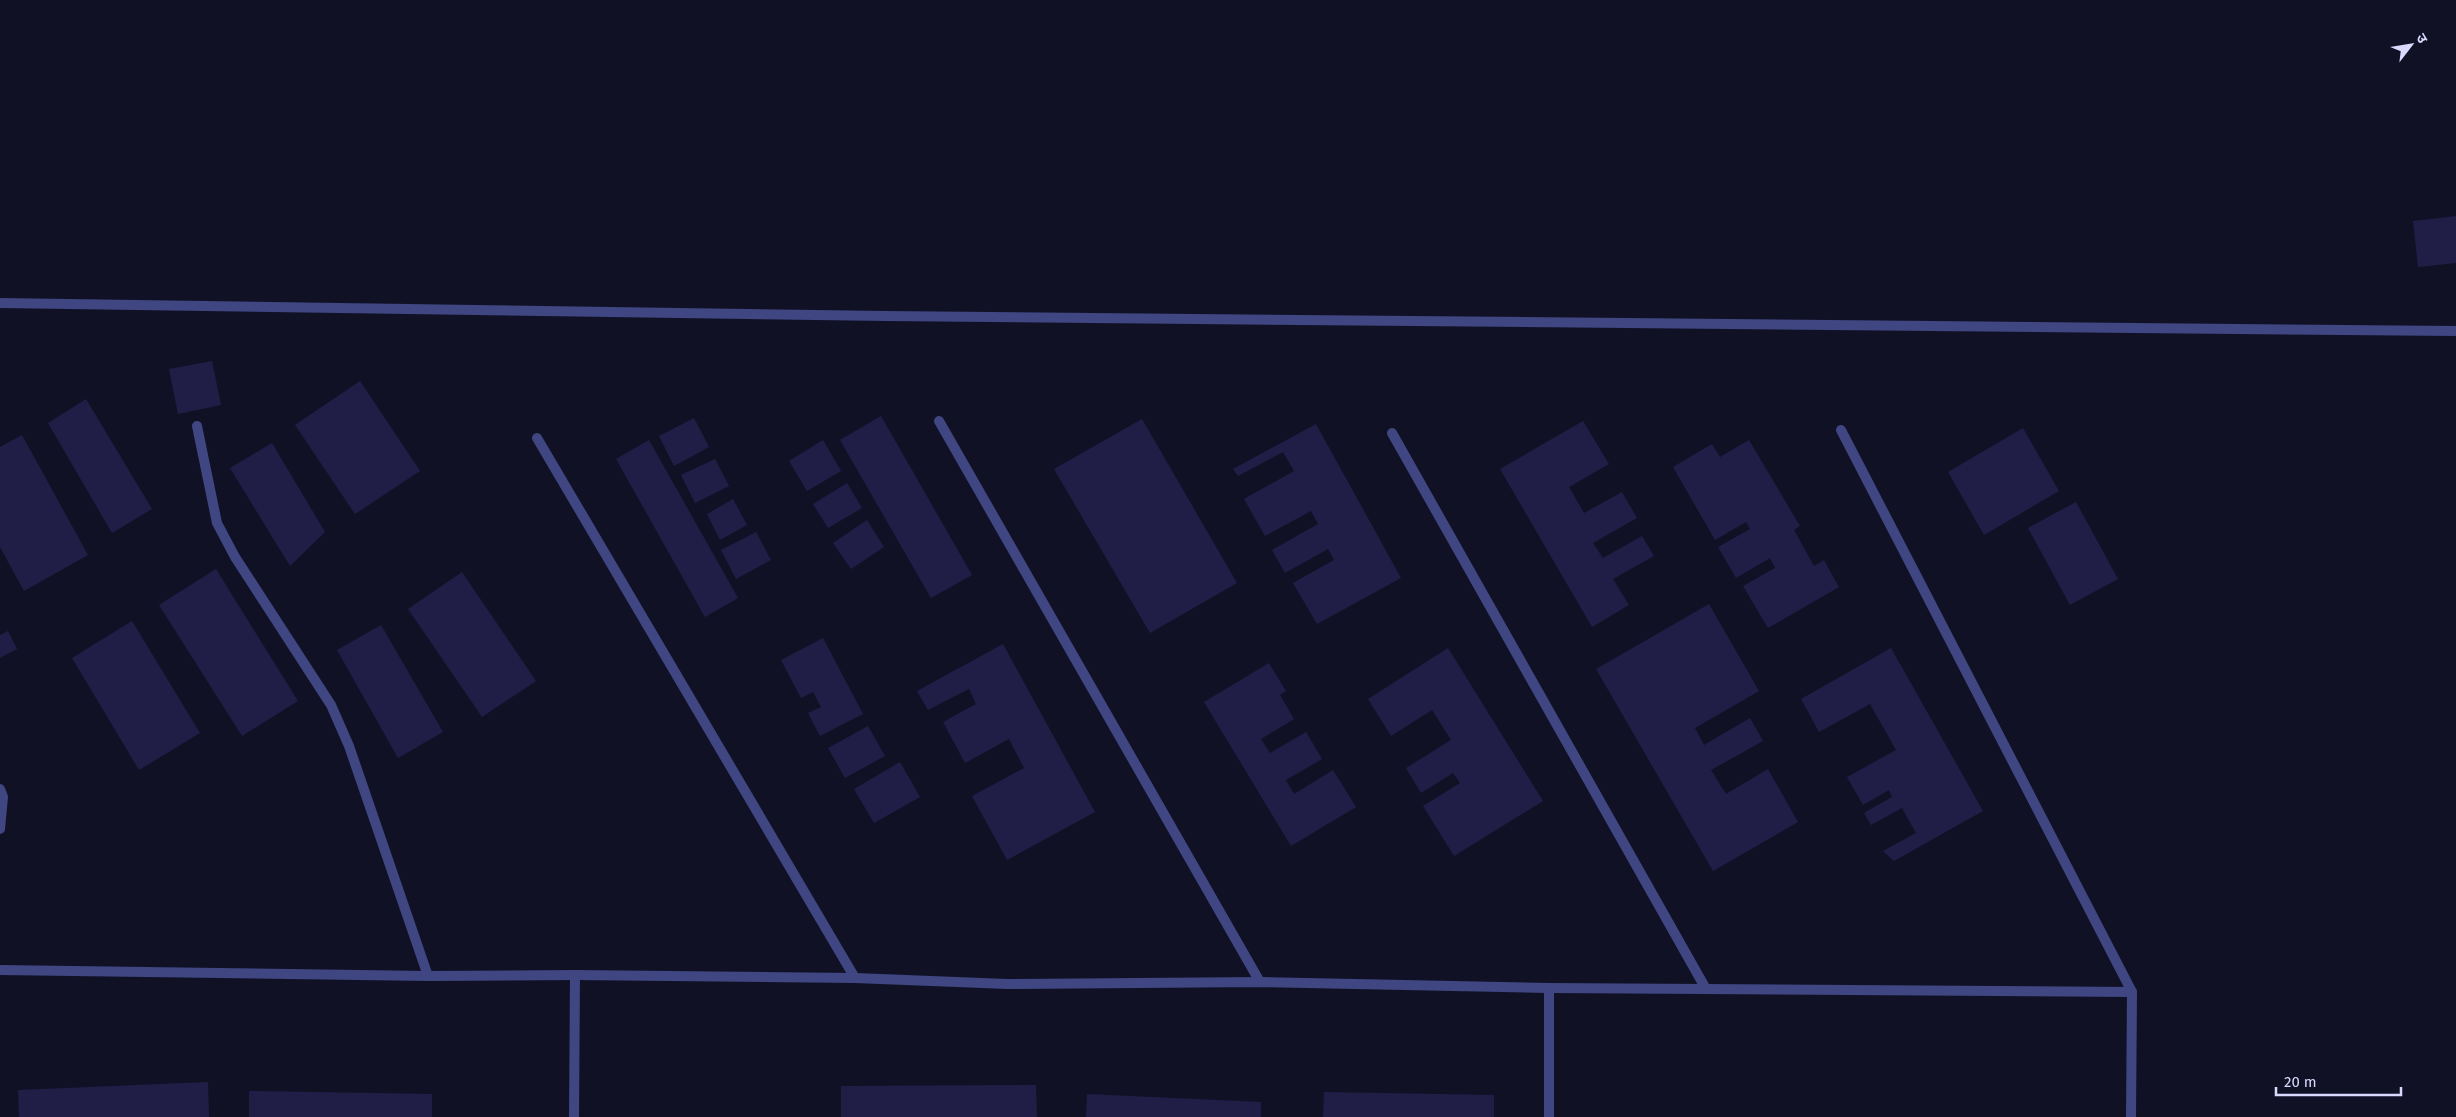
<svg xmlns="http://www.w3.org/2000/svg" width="2456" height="1117" font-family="'Fira Sans','Noto Sans Devanagari',sans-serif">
<rect width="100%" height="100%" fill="#111126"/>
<g fill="#201e46">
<path d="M2456,216v47l-38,4 -5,-46z"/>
<path d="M212,361l9,44 -43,9 -9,-45z"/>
<path d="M360,381l60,90 -65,43 -60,-89z"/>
<path d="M86,399l66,110 -40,24 -64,-110z"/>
<path d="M881,416l91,159 -41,23 -91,-158z"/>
<path d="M694,418l15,29 -35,19 -15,-30z"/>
<path d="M1142,419l95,164 -87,50 -96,-164z"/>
<path d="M1583,421l26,43 -40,23 15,26 38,-21 15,26 -44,25 10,15 39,-22 12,20 -41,23 16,26 -37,22 -92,-158z"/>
<path d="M1316,424l85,154 -84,46 -24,-41 41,-23 -6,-11 -43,24 -13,-23 46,-26 -7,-13 -46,25 -21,-37 50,-28 -11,-19 -45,24 -5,-7z"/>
<path d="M2023,428l36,63 -75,44 -36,-63z"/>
<path d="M22,435l66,120 -64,36 -24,-44v-100z"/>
<path d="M649,440l89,158 -33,19 -89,-158z"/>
<path d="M823,440l18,31 -34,20 -18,-30z"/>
<path d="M1749,440l51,86 -6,4 20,36 10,-6 15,27 -71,41 -25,-42 32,-18 -5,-10 -34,20 -18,-31 32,-18 -4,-7 -31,18 -42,-73 39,-23 8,13z"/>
<path d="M272,443l53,89 -35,34 -60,-98z"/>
<path d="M715,459l14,27 -34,17 -14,-28z"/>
<path d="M847,483l15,25 -34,20 -15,-24z"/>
<path d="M733,499l14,26 -27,15 -13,-26z"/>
<path d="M2076,502l42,77 -48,26 -42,-77z"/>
<path d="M867,520l17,27 -33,22 -18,-26z"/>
<path d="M756,532l15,28 -35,19 -15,-29z"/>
<path d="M216,569l82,132 -56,35 -83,-131z"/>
<path d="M462,572l74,109 -54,36 -74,-108z"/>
<path d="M1709,604l50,87 -64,37 9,17 46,-27 13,23 -52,29 15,24 42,-25 30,53 -85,49 -117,-202z"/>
<path d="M132,621l68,112 -61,37 -67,-112z"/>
<path d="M381,625l62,107 -45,26 -61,-108z"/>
<path d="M8,631l9,18 -17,9v-23z"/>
<path d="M823,638l40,76 -43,22 -12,-23 13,-6 -8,-15 -12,6 -20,-38z"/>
<path d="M1003,644l92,168 -88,48 -35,-64 52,-28 -15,-29 -44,24 -22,-41 33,-18 -7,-15 -41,21 -11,-19z"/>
<path d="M1448,648l95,153 -89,55 -31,-50 37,-23 -7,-10 -32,20 -15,-25 45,-28 -19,-30 -41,26 -23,-37z"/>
<path d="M1891,648l92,163 -89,50 -11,-10 33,-18 -14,-25 -31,17 -7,-12 28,-16 -3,-7 -26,15 -16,-28 49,-27 -26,-46 -51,28 -18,-33z"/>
<path d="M1269,663l17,28 -6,4 14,24 -33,20 9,14 36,-21 16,27 -36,21 8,14 39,-24 23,37 -65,39 -87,-144z"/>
<path d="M868,726l17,30 -40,22 -17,-30z"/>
<path d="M900,762l20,35 -46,26 -20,-34z"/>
<path d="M208,1082l1,35h-190l-1,-27z"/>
<path d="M1036,1085l1,32h-196v-31z"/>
<path d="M249,1091l183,3v23h-183z"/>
<path d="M1324,1092l170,3v22h-171z"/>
<path d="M1087,1094l174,8v15h-175z"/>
</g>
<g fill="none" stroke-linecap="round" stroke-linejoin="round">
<g stroke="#3f4682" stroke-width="10">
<path d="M0,303l885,13 1571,15"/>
<path d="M939,421l321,561"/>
<path d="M197,426l20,97 18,34 96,148 18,41 79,230"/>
<path d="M1841,430l291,562 -1,125"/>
<path d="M1392,433l314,556"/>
<path d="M537,438l318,540"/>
<path d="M0,789l3,8 -3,32"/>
<path d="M0,970l428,6 147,-1 280,3 152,6 253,-2 289,6 583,4"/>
<path d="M574,1117l1,-142"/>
<path d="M1549,1117v-129"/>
</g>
</g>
<g transform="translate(2411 45) rotate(59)" stroke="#111126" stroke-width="4" paint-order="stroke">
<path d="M0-4L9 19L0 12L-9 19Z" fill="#d8d9fd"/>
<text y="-8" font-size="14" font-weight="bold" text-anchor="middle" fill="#d8d9fd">उ</text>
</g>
<path d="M2276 1087v8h125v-8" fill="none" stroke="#d8d9fd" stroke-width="2.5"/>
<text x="2284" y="1087" font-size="15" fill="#d8d9fd" stroke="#111126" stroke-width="4" paint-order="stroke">20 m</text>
</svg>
